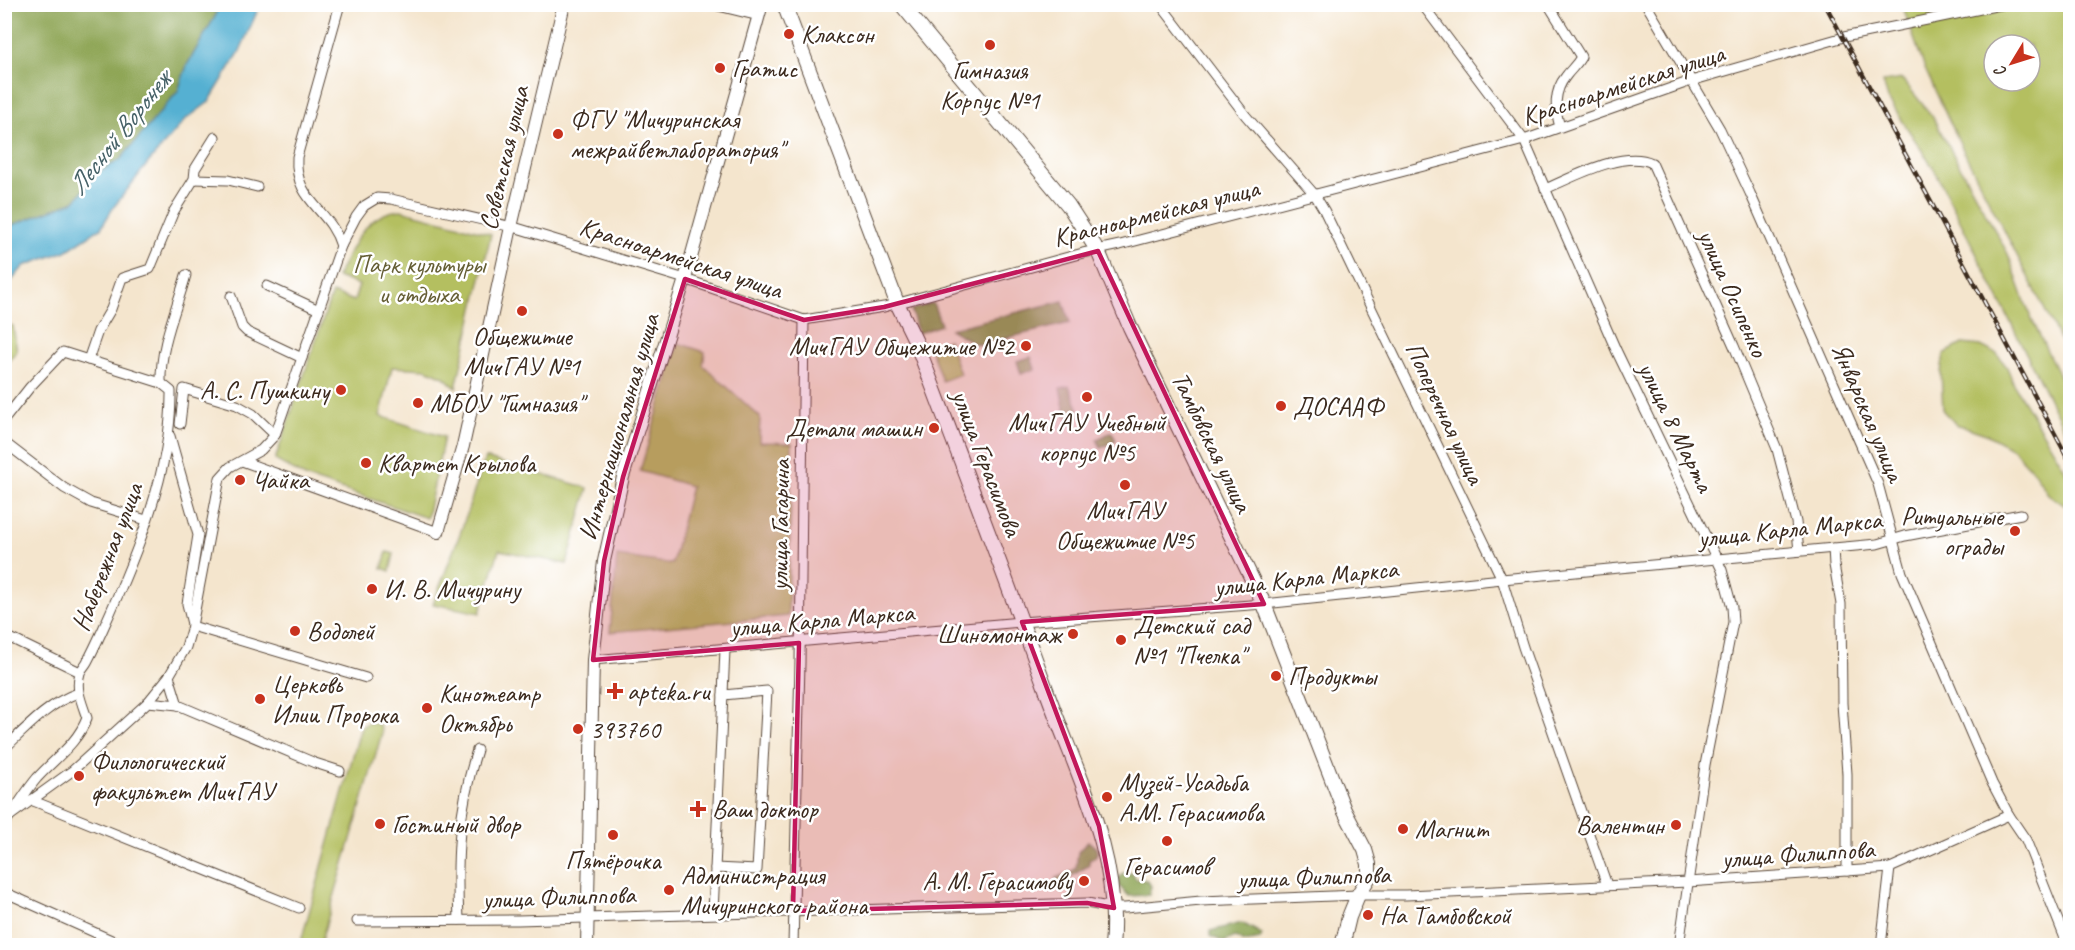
<svg xmlns="http://www.w3.org/2000/svg" width="2075" height="950" font-family="Caveat,sans-serif">
<rect width="100%" height="100%" fill="#fff"/>
<filter id="ink" filterUnits="userSpaceOnUse"><feTurbulence type="fractalNoise" baseFrequency=".0167" numOctaves="2"/><feDisplacementMap in="SourceGraphic" scale="12" xChannelSelector="R" yChannelSelector="G"/><feConvolveMatrix kernelMatrix="1 2 1 2 8 2 1 2 1" color-interpolation-filters="sRGB"/></filter>
<filter id="wash" filterUnits="userSpaceOnUse"><feTurbulence type="fractalNoise" baseFrequency=".008" numOctaves="4" result="noise"/><feDisplacementMap in="SourceGraphic" scale="24" xChannelSelector="R" yChannelSelector="G"/><feGaussianBlur stdDeviation="1.35" result="paint"/><feColorMatrix in="noise" values="0 0 0 0 0 0 0 0 0 0 0 0 0 0 0 0 0 1.4 0 .05"/><feComposite in="paint" operator="in"/></filter>
<g filter="url(#wash)">
<rect width="100%" height="100%" fill="#f4e5cd"/>
<g fill="#b4bf61" stroke="#787440" stroke-width="1.5" fill-rule="evenodd">
<path d="M1902,5h168v354l-106,-207 -39,-83zM1994,45h36v36h-36z"/>
<path d="M1902,79l30,37 76,138 21,59 30,63 11,17v48l-136,-272 -46,-70 -5,-17z"/>
<path d="M401,210l90,24 -35,154 -12,-11 -18,-8 -34,-2 -12,49 64,21 -17,81 -122,-41 -30,-17 57,-167 22,8 5,-16 -22,-8c15,-29 27,-64 64,-67z"/>
<path d="M5,323l8,3 4,25 -12,14z"/>
<path d="M948,340l12,34 -18,7 -12,-34z"/>
<path d="M678,343l27,9 -2,13 57,52 -1,25 33,1 -4,173 -178,16 7,-76 55,8 19,-78 -51,-15z"/>
<path d="M1962,344l19,2 16,8 10,13 8,20 50,82 5,14v26l-22,-15 -14,-22 -21,-23 -27,-15 -30,-10 -13,-13 -2,-39 3,-18z"/>
<path d="M485,458l103,30 -21,76 -68,-14 -19,63 -47,-9 28,-73z"/>
<path d="M387,552l7,2 -4,17 -8,-3z"/>
<path d="M370,722l10,3 2,8 -62,212h-20l61,-218z"/>
</g>
<g fill="#8fa657" stroke="#65683a" stroke-width="1.5">
<path d="M5,5h213l-2,10 -29,50 -9,26 -58,69 -23,13 -22,28 -70,27z"/>
<path d="M1063,301l7,22 -93,22 -27,-16z"/>
<path d="M933,303l8,22 -23,8 -7,-23z"/>
<path d="M1031,357l4,12 -14,5 -4,-13z"/>
<path d="M1069,386l12,29 -15,2 -6,-29z"/>
<path d="M1112,432l4,9 -15,7 -4,-9z"/>
<path d="M1088,841l8,7 1,5 -3,5 -5,2v5l-19,12 -2,5 -10,3 -2,-1v-6l15,-6 5,-4 2,-16z"/>
<path d="M1123,873h9l4,6 11,1 4,6 -2,9 -20,1 -10,-10v-8z"/>
<path d="M1242,923l20,11 -2,5 -15,3 -10,-5 -11,5 -14,-6v-5z"/>
</g>
<path fill="#54b0d2" stroke="#486d78" stroke-width="1.5" d="M218,4l42,1 -21,48 -30,49 -24,18 -37,43 -35,45 -12,20 -35,23 -42,15 -16,19h-3v-57l70,-27 22,-28 23,-13 58,-69 9,-26 29,-50z"/>
</g>
<g filter="url(#ink)">
<g fill="none" stroke-linecap="round" stroke-linejoin="round">
<defs>
<g id="street">
<path d="M340,4l-43,153c-3,45 33,51 44,89"/>
<path d="M710,4l49,12"/>
<path d="M1160,4l86,112 69,79 9,15 178,369 21,68 84,238"/>
<path d="M1422,4l102,136 92,210 106,220 10,37 1,15 -28,143 -26,181"/>
<path d="M1548,4l33,53c-5,9 -10,12 -15,19 -13,16 -11,34 -6,51"/>
<path d="M1646,4l74,125 30,64 128,291 24,89 90,210 17,32 17,25 42,106"/>
<path d="M194,179l34,1 29,7"/>
<path d="M1545,189c27,-11 78,-40 107,-26l82,183 43,103 19,73 3,29"/>
<path d="M267,286l52,24"/>
<path d="M231,296l11,31 5,5 55,26"/>
<path d="M88,360l10,-29 13,-22 11,-31 28,-9 24,-58 20,-32 1,-10 20,-32"/>
<path d="M161,383c-1,-38 15,-72 25,-108"/>
<path d="M4,420l26,-33 33,-35 98,31 10,8c1,80 -35,165 -68,238 -5,11 -10,22 -16,33 -2,4 -6,7 -7,11 -5,16 2,30 7,45 -10,26 -32,40 -50,60 -12,14 -21,31 -33,46"/>
<path d="M180,424l4,-35 53,16 16,9 22,21"/>
<path d="M170,436l28,99 -11,69 5,20"/>
<path d="M4,442l60,46 27,15 55,17"/>
<path d="M242,461l196,71"/>
<path d="M1833,548l1,17 7,39 1,99 5,71v97"/>
<path d="M192,626l174,52"/>
<path d="M4,635l76,37"/>
<path d="M593,660l428,-38 243,-18 238,-25 375,-35 28,-8 116,-22"/>
<path d="M169,676l9,29"/>
<path d="M148,702l30,3 137,58 25,8"/>
<path d="M4,749c21,-20 46,-47 74,-56"/>
<path d="M31,800l268,108"/>
<path d="M11,815l61,-44 76,-69 21,-26 17,-29 6,-21 28,-148 10,-11 31,-17 14,-15 66,-189 15,-29 8,-11 13,-8 14,1 126,29 168,51 119,41 80,-13 199,-54 37,-8 404,-105 167,-59 153,-44 161,-33"/>
<path d="M715,868l42,2 10,-179 -44,4"/>
<path d="M4,892l121,54"/>
<path d="M713,913l12,-263"/>
<path d="M459,920c-3,-63 -1,-109 18,-170"/>
<path d="M357,921l161,-1 569,-17 27,5h11l76,-7 157,-6h48l282,-13 202,-14 119,-53"/>
<path d="M793,946l7,-283 4,-343"/>
<path d="M1881,946l9,-78"/>
</g>
<g id="secondary">
<path d="M438,532l25,-86 48,-219 53,-223"/>
<path d="M587,946l6,-286 11,-99 19,-84 62,-198 77,-275"/>
</g>
<g id="primary">
<path d="M784,4l113,299 19,39c44,116 89,233 131,350 30,83 74,163 65,254"/>
<path d="M901,4l167,201 30,46 32,76 134,277 80,206 21,40 4,14v13l-11,18 -9,22 -7,29"/>
</g>
</defs>
<use href="#street" stroke="#574638" stroke-width="11"/>
<use href="#secondary" stroke="#574638" stroke-width="14"/>
<use href="#primary" stroke="#574638" stroke-width="16"/>
<use href="#street" stroke="#fff" stroke-width="9"/>
<use href="#secondary" stroke="#fff" stroke-width="12"/>
<use href="#primary" stroke="#fff" stroke-width="14"/>
<defs>
<path id="rail" d="M1825,4l245,458"/>
</defs>
<use href="#rail" stroke="#3b2a1e" stroke-width="4.5"/>
<use href="#rail" stroke="#fff" stroke-width="2" stroke-dasharray="7" stroke-linecap="butt"/>
</g>
</g>
<path fill="#c2185b" fill-opacity="0.2" stroke="#c2185b" stroke-width="4.5" stroke-linejoin="round" d="M1098,251l166,353 -242,18 77,204 15,82 -27,-5 -294,8 6,-268 -206,17 11,-99 19,-84 62,-198 119,41 80,-13z"/>
<g fill="#c8321e" stroke="#fff" stroke-width="2">
<circle cx="789" cy="34" r="6"/>
<circle cx="990" cy="45" r="6"/>
<circle cx="720" cy="68" r="6"/>
<circle cx="558" cy="134" r="6"/>
<circle cx="522" cy="311" r="6"/>
<circle cx="1026" cy="346" r="6"/>
<circle cx="341" cy="390" r="6"/>
<circle cx="1087" cy="397" r="6"/>
<circle cx="418" cy="403" r="6"/>
<circle cx="1281" cy="406" r="6"/>
<circle cx="934" cy="428" r="6"/>
<circle cx="366" cy="463" r="6"/>
<circle cx="240" cy="480" r="6"/>
<circle cx="1125" cy="485" r="6"/>
<circle cx="2015" cy="531" r="6"/>
<circle cx="372" cy="589" r="6"/>
<circle cx="295" cy="631" r="6"/>
<circle cx="1073" cy="634" r="6"/>
<circle cx="1121" cy="640" r="6"/>
<circle cx="1276" cy="676" r="6"/>
<path d="M612 682h6v6h6v6h-6v6h-6v-6h-6v-6h6z"/>
<circle cx="260" cy="699" r="6"/>
<circle cx="427" cy="708" r="6"/>
<circle cx="578" cy="729" r="6"/>
<circle cx="79" cy="776" r="6"/>
<circle cx="1107" cy="797" r="6"/>
<path d="M695 800h6v6h6v6h-6v6h-6v-6h-6v-6h6z"/>
<circle cx="380" cy="824" r="6"/>
<circle cx="1676" cy="825" r="6"/>
<circle cx="1403" cy="829" r="6"/>
<circle cx="613" cy="835" r="6"/>
<circle cx="1167" cy="841" r="6"/>
<circle cx="1084" cy="881" r="6"/>
<circle cx="669" cy="890" r="6"/>
<circle cx="1368" cy="915" r="6"/>
</g>
<g text-anchor="middle" dominant-baseline="central" stroke-width="5" stroke-linejoin="round" paint-order="stroke">
<g font-size="26" fill="#3b2a1e" stroke="#fff" text-anchor="start">
<text x="801" y="34">Клаксон</text>
<text x="732" y="68">Гратис</text>
<text x="990" y="70" text-anchor="middle">Гимназия<tspan x="990" dy="30">Корпус №1</tspan></text>
<text x="570" y="119">ФГУ "Мичуринская<tspan x="570" dy="30">межрайветлаборатория"</tspan></text>
<text x="522" y="336" text-anchor="middle">Общежитие<tspan x="522" dy="30">МичГАУ №1</tspan></text>
<text x="1014" y="346" text-anchor="end">МичГАУ Общежитие №2</text>
<text x="329" y="390" text-anchor="end">А. С. Пушкину</text>
<text x="430" y="403">МБОУ "Гимназия"</text>
<text x="1293" y="406">ДОСААФ</text>
<text x="1087" y="422" text-anchor="middle">МичГАУ Учебный<tspan x="1087" dy="30">корпус №5</tspan></text>
<text x="922" y="428" text-anchor="end">Детали машин</text>
<text x="378" y="463">Квартет Крылова</text>
<text x="252" y="480">Чайка</text>
<text x="1125" y="510" text-anchor="middle">МичГАУ<tspan x="1125" dy="30">Общежитие №5</tspan></text>
<text x="2003" y="516" text-anchor="end">Ритуальные<tspan x="2003" dy="30">ограды</tspan></text>
<text x="384" y="589">И. В. Мичурину</text>
<text x="1133" y="625">Детский сад<tspan x="1133" dy="30">№1 "Пчелка"</tspan></text>
<text x="307" y="631">Водолей</text>
<text x="1061" y="634" text-anchor="end">Шиномонтаж</text>
<text x="1288" y="676">Продукты</text>
<text x="272" y="684">Церковь<tspan x="272" dy="30">Илии Пророка</tspan></text>
<text x="627" y="691">apteka.ru</text>
<text x="439" y="693">Кинотеатр<tspan x="439" dy="30">Октябрь</tspan></text>
<text x="590" y="729">393760</text>
<text x="91" y="761">Филологический<tspan x="91" dy="30">факультет МичГАУ</tspan></text>
<text x="1119" y="782">Музей-Усадьба<tspan x="1119" dy="30">А.М. Герасимова</tspan></text>
<text x="712" y="809">Ваш доктор</text>
<text x="392" y="824">Гостиный двор</text>
<text x="1664" y="825" text-anchor="end">Валентин</text>
<text x="1415" y="829">Магнит</text>
<text x="613" y="860" text-anchor="middle">Пятёрочка</text>
<text x="1167" y="866" text-anchor="middle">Герасимов</text>
<text x="681" y="875">Администрация<tspan x="681" dy="30">Мичуринского района</tspan></text>
<text x="1072" y="881" text-anchor="end">А. М. Герасимову</text>
<text x="1380" y="915">На Тамбовской</text>
</g>
<g font-size="26" fill="#3b2a1e" stroke="#fff">
<text transform="translate(1623 85) rotate(-18)">Красноармейская улица</text>
<text transform="translate(504 158) rotate(-77)">Советская улица</text>
<text transform="translate(1156 213) rotate(-14)">Красноармейская улица</text>
<text transform="translate(681 258) rotate(18)">Красноармейская улица</text>
<text transform="translate(1733 293) rotate(66)">улица Осипенко</text>
<text transform="translate(1868 412) rotate(67)">Январская улица</text>
<text transform="translate(1445 413) rotate(65)">Поперечная улица</text>
<text transform="translate(619 427) rotate(-74)">Интернациональная улица</text>
<text transform="translate(1676 427) rotate(64)">улица 8 Марта</text>
<text transform="translate(1212 442) rotate(64)">Тамбовская улица</text>
<text transform="translate(987 463) rotate(69)">улица Герасимова</text>
<text transform="translate(780 525) rotate(-89)">улица Гагарина</text>
<text transform="translate(1790 529) rotate(-6)">улица Карла Маркса</text>
<text transform="translate(107 557) rotate(-69)">Набережная улица</text>
<text transform="translate(1306 578) rotate(-6)">улица Карла Маркса</text>
<text transform="translate(822 620) rotate(-5)">улица Карла Маркса</text>
<text transform="translate(1798 854) rotate(-4)">улица Филиппова</text>
<text transform="translate(1314 877) rotate(-2)">улица Филиппова</text>
<text transform="translate(559 897) rotate(-2)">улица Филиппова</text>
</g>
<g font-size="26" fill="#655e35" stroke="#fff">
<text x="419" y="264">Парк культуры<tspan x="419" dy="30">и отдыха</tspan></text>
</g>
<g font-size="27" font-style="italic" fill="#456066" stroke="#fff">
<text transform="translate(119 133) rotate(-52)">Лесной Воронеж</text>
</g>
</g>
<rect width="2075" height="950" fill="none" stroke="#fff" stroke-width="24"/>
<g transform="translate(2012 63) rotate(232)"><circle r="28" fill="#ffffff" stroke="#b1aaa5" stroke-width="1.5"/>
<path d="M0-4.5L10 22L0 15L-10 22Z" fill="#c8321e"/>
<text y="-9" font-size="16" font-weight="bold" text-anchor="middle" fill="#3b2a1e">С</text>
</g>
</svg>
